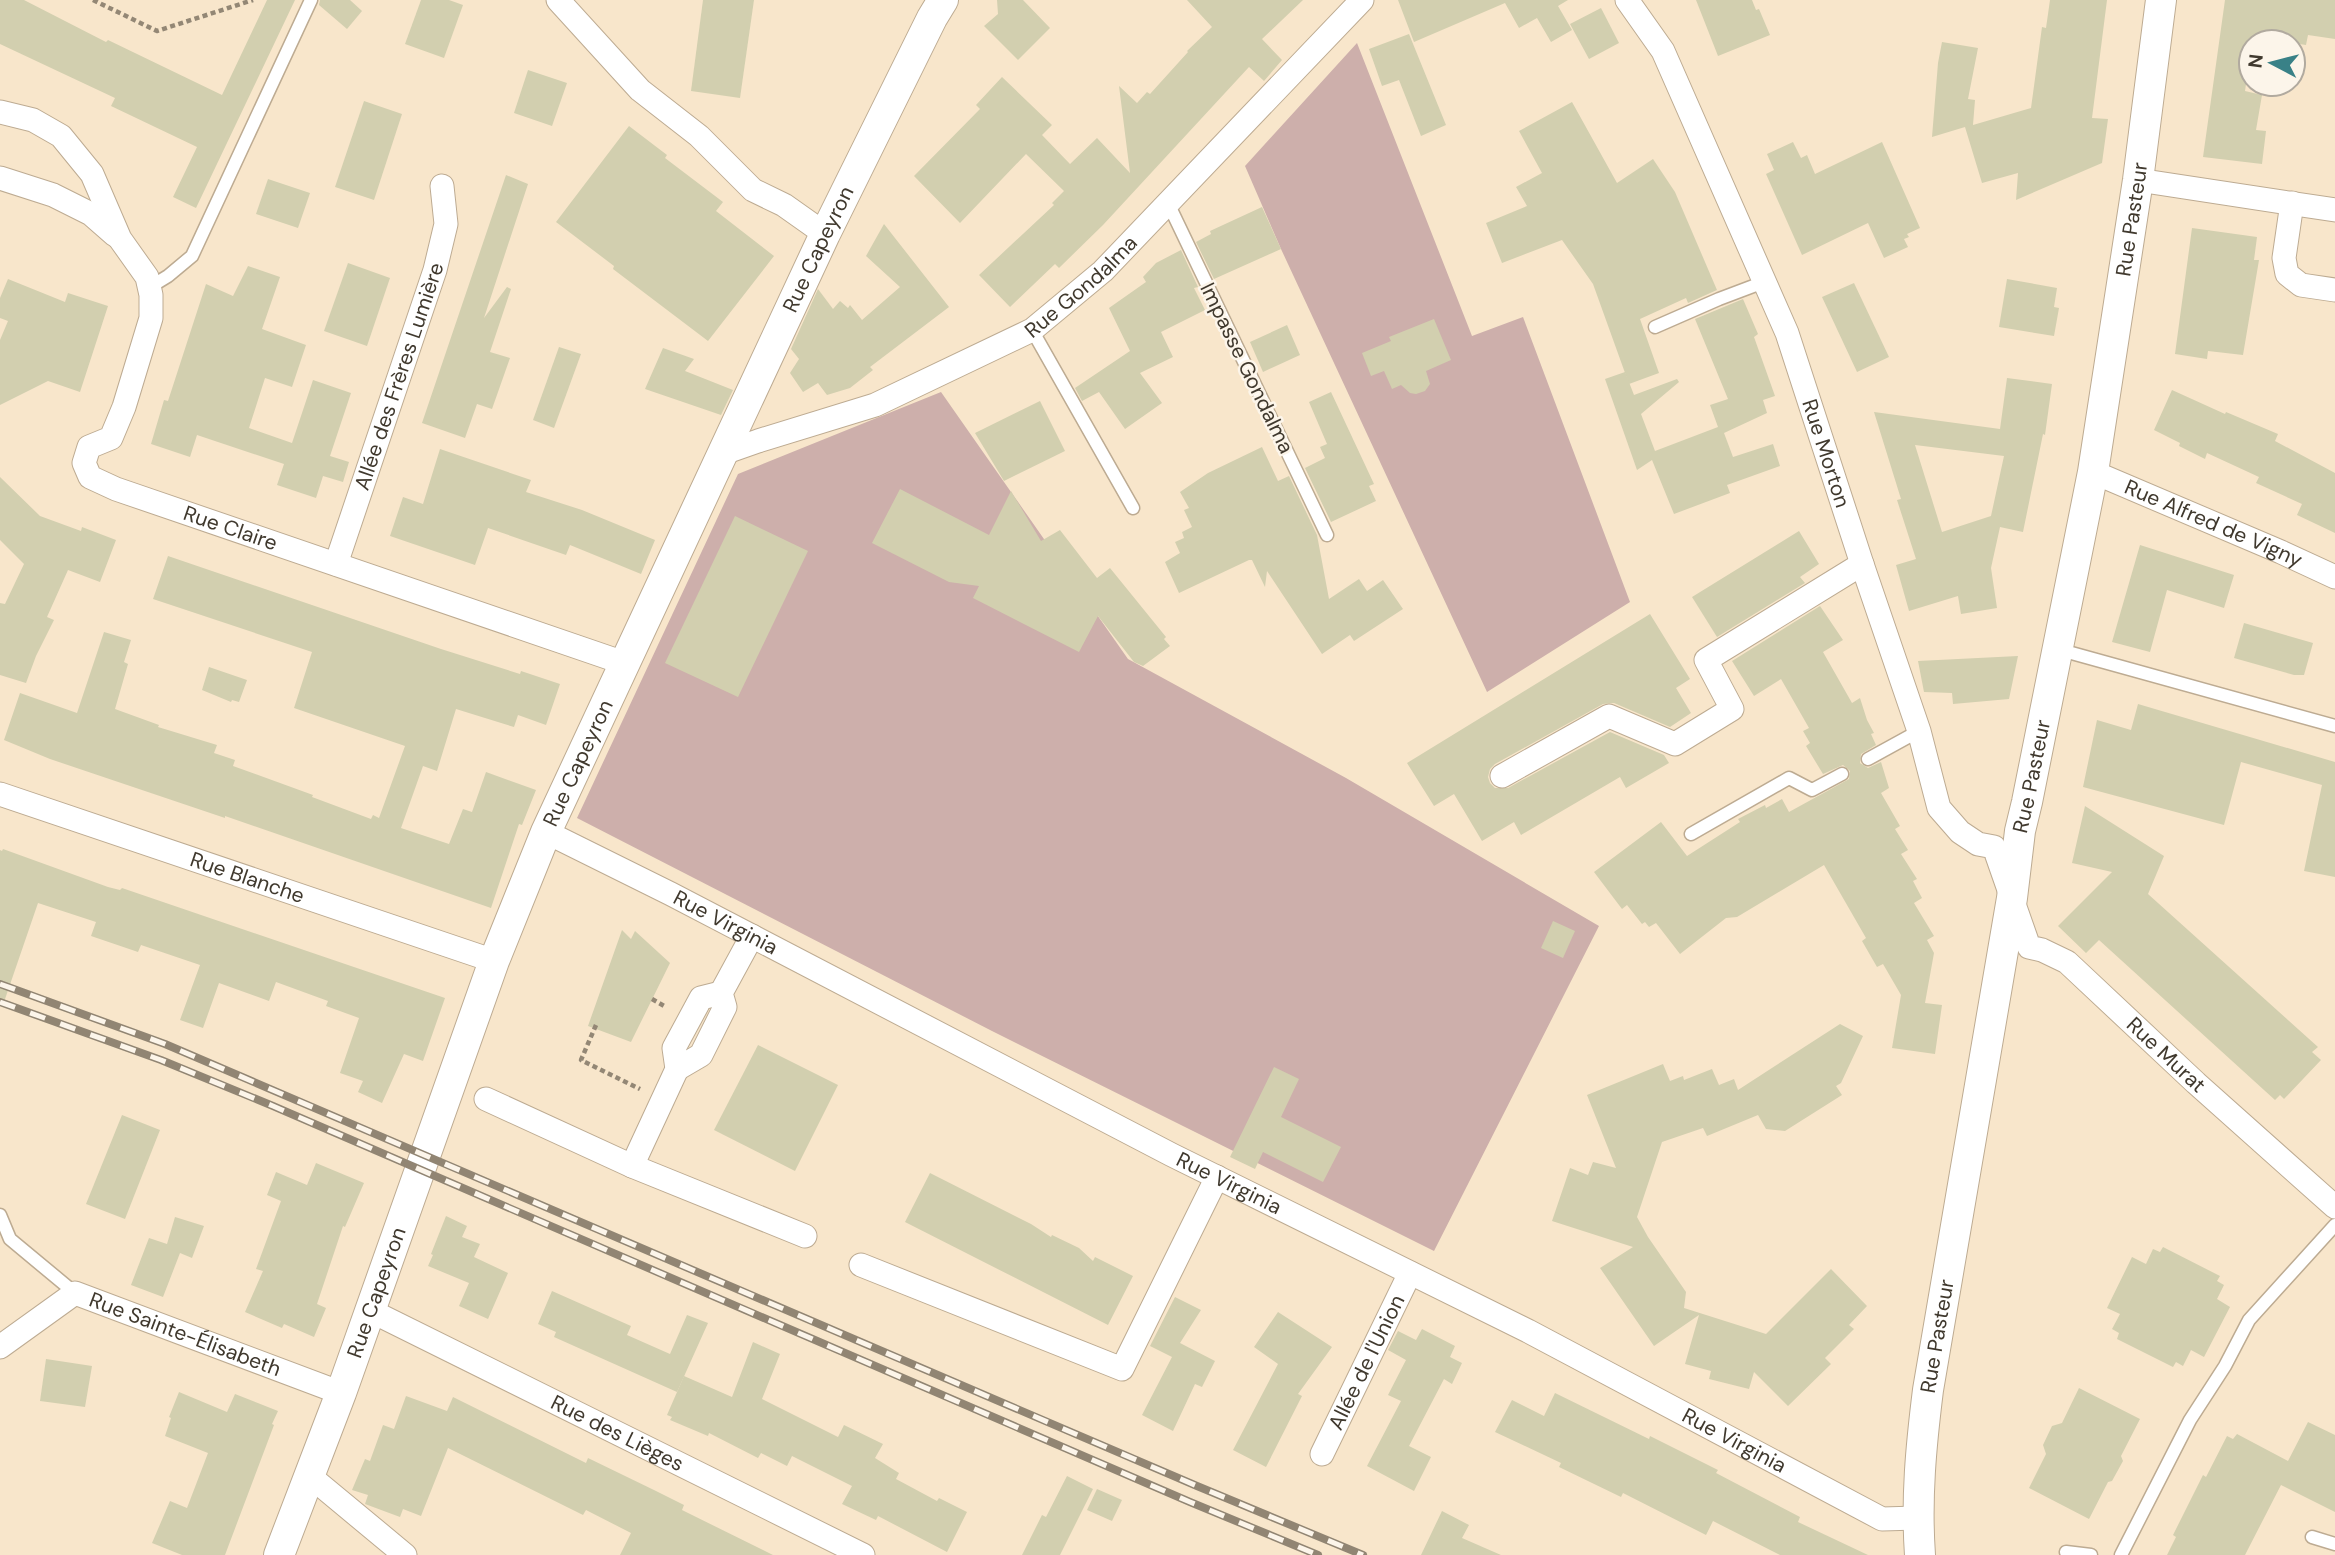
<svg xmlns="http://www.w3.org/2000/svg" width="2335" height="1555" font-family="'DM Sans',sans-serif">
<rect width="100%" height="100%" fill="#f8e6cb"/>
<g fill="#cdafab">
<path d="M1357,43l115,293 51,-19 107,285 -143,90 -206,-443 -36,-83z"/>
<path d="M941,392l187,267 218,119 253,148 -165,325 -442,-220 -415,-213 161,-344z"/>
</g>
<g fill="#d2cfaf" fill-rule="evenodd">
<path d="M0,0h24l82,42 2,-2 114,55 45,-95h28l-99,208 -23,-11 24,-50 -86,-41 4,-8 -115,-54z"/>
<path d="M320,0h30l12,11 -15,18 -28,-24z"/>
<path d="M421,0h28l14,5 -19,53 -39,-14z"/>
<path d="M703,0h51l-14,98 -49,-7z"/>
<path d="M997,0h26l27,28 -32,32 -34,-34 14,-12z"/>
<path d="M1187,0h116l-41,39 20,21 -18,21 -15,-14 -146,158 -44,43 -4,-4 -45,43 -31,-32 75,-70 -2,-2 12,-12 -38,-37 -66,69 -46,-47 66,-67 -4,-4 26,-28 50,48 -10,10 28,29 27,-26 33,35 -11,-87 18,17 10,-11 3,2 38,-42 -1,-1 25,-24z"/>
<path d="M1398,0h170l-10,6 14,24 -21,12 -14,-24 -18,10 -14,-25 -91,39z"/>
<path d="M1696,0h56l4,10 3,-1 11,26 -52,21z"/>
<path d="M2050,0h57l-15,118 16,1 -6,44 -86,37 2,-27 -36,10 -17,-56 -33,10 6,-74 4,-21 36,6 -10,51 7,1 -2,25 58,-17 11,-81 4,1z"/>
<path d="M2225,0h110v39l-27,-4 -2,10 -53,-8 -8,54 17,4 -6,35 10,1 -4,33 -59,-7z"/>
<path d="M1601,8l18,35 -30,16 -19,-35z"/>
<path d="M1409,34l37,91 -25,11 -22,-56 -17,6 -13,-37z"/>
<path d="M528,70l39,13 -15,43 -38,-13z"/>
<path d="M364,101l38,13 -28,86 -39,-13z"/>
<path d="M1572,102l45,81 36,-24 22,33 42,98 -29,13 -2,-5 -46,21 19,54 -30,11 -36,-100 -31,-44 -60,23 -16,-40 41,-17 -11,-19 26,-14 -23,-42z"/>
<path d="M629,126l38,29 -2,3 58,44 -7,9 58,45 -66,85 -95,-72 1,-3 -58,-44z"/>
<path d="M1793,142l8,16 6,-3 8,19 67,-32 38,86 -13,6 2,3 -5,2 4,8 -24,11 -16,-35 -66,32 -36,-81 8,-4 -7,-16z"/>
<path d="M506,175l22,9 -44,134 23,-31 4,2 -21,63 20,6 -18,51 -15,-5 -12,34 -43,-15z"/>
<path d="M268,179l42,14 -12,35 -42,-14z"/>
<path d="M1262,207l19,42 -67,30 -18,-37 15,-8 -1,-3z"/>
<path d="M884,224l65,83 -79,60 3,3 -23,18 -23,7 -9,-12 -15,9 -13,-19 9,-14 -8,-10 27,-60 15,20 7,-8 8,7 2,-3 12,15 38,-33 -34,-31z"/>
<path d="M2192,228l65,9 -3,23h5l-16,95 -35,-4 -1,8 -32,-5z"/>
<path d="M1181,250l17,37 -4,1 11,22 -44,22 12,25 -33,16 22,30 -37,26 -26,-37 -17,9 -7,-13 55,-37 -21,-43 37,-26 -3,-5 13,-14z"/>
<path d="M348,263l42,15 -23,68 -43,-15z"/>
<path d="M248,266l32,11 -18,52 44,16 -14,42 -27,-9 -16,50 43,15 21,-63 38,13 -21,63 19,6 -6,20 -20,-6 -7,22 -39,-13 7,-21 -87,-29 -7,22 -39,-13 13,-44 4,1 38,-117 27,12z"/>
<path d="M8,279l57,23 3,-9 40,13 -28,86 -32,-11 -48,24v-65l8,-19 -8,-3v-20z"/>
<path d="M2007,279l50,9 -3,19 5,1 -5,28 -55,-9z"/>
<path d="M1854,283l35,74 -32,15 -35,-75z"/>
<path d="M1743,299l15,35 -4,3 21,59 -12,4 4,13 -43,20 9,24 40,-13 7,22 -53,19 3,8 -56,21 -22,-54 -15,10 -32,-91 20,-7 9,23 43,-16 2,3 -38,32 14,37 63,-24 -8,-22 18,-6 -33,-80z"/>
<path d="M1434,319l17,41 -25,11 4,13 -5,7 -9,3 -6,-1 -9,-8 -9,4 -8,-18 -13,5 -9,-23 29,-12 -2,-4z"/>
<path d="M1287,325l13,30 -37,17 -13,-30z"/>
<path d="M559,347l22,7 -27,74 -21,-8z"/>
<path d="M663,348l31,11 -9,12 48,19 -12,25 -76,-26z"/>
<path d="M2007,378l45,6 -7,51 -2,-1 -20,98 -23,-5 -9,41 6,40 -36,6 -3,-18 -49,15 -13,-46 20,-6 -19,-59 4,-1 -27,-87 126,17zM1915,445l89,11 -13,60 -49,16z"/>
<path d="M2172,390l53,24 1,-2 52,22 -3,7 60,32v60l-38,-18 5,-11 -46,-21 3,-6 -52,-24 -2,6 -26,-13 1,-3 -26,-13z"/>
<path d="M1331,392l43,92 -5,2 7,15 -45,21 -26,-54 20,-10 -5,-11 7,-3 -18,-42z"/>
<path d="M1040,401l25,50 -61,30 -29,-48z"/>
<path d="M1262,447l16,34 11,-5 28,59 12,64 30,-20 8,12 16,-11 20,29 -49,32 -4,-6 -28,19 -55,-83 -2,16 -13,-27h-3l-70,33 -14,-31 15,-9 -5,-11 9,-4 -2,-6 10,-5 -8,-17 5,-2 -9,-16 28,-19z"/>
<path d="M440,449l91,31 -5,12 56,18 73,30 -14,34 -71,-29 -4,10 -78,-27 -13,37 -85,-29 13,-39 20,7z"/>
<path d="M0,477l40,39 41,15 1,-4 34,13 -16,42 -32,-12 -21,47 7,3 -18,36 -10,27 -26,-8v-72l5,1 19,-40 -24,-24z"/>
<path d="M900,489l89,46 22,-44 30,50 19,-11 37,48 13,-10 56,69 -2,2 6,7 -27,20 -9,-4 -36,-46 -19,36 -106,-54 6,-12 -30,-4 -77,-39z"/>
<path d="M735,516l73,35 -70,146 -73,-34z"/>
<path d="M1799,531l20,33 -19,13 5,6 -88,54 -25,-40z"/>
<path d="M2140,545l94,30 -10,33 -57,-18 -17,62 -38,-10z"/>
<path d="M168,556l273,93 79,25 1,-3 39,13 -14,41 -28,-10 -4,12 -58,-18 -19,62 -14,-5 -22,62 48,16 14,-35 9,3 14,-40 50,18 -14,35 -3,-1 -28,84 -266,-92v2l-175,-59 -46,-19 16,-47 57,20 27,-81 27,8 -7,22 4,2 -13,45 44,16 -1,2 59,18 -3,8 21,7 -2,6 80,29 -1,2 59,22 2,-4 6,3 26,-72 -111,-38 18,-56 -159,-53z"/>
<path d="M1820,606l23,34 -20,12 29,51 8,-5 7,22 7,13 -3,1 5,11 -15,9 -1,9 8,5 13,-6 8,26 -8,5 19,33 -5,3 13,21 -7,4 16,25 -4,2 9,17 -8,5 20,33 -7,4 7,13 -9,50 17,2 -7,49 -43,-6 9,-53 -18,-31 -6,3 -15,-26 4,-3 -42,-73 -87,52 -11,1 -46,36 -24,-31 -7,4 -4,-5 -3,2 -15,-19 -5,4 -28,-37 67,-50 26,34 53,-34 -2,-3 27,-14 1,3 16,-9 7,13 60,-33 1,-8 -7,-6 -20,9 -17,-28 4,-3 -7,-12 6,-3 -28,-49 -27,17 -22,-35z"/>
<path d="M1650,614l40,65 -14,9 15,25 -21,14 -56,-24 -11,1 -108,60 -5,5 -2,8 2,6 5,5h13l102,-56 54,23 5,8 -43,25 -6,-11 -99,58 -7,-13 -32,19 -28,-47 -20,12 -27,-43z"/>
<path d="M2244,623l69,20 -9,32h-10l-60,-17z"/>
<path d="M2018,656l-9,43 -56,5 -1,-11 -28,-1 -6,-31z"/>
<path d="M209,667l38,13 -8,22 -7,-2 -1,2 -29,-12z"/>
<path d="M2138,704l197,58v115l-31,-6 18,-86 -81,-23 -17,63 -141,-38 14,-67 34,10z"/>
<path d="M2085,806l79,50 -16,38 170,153 -6,5 9,8 -37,39 -4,-4 -5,5 -176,-160 -13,13 -28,-27 54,-54 -40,-9z"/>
<path d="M3,849l105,38 12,3 2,-2 323,110 -22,63 -19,-7 -22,49 -24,-11 5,-11 -23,-8 19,-55 -33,-12 2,-5 -52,-19 -7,19 -50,-18 -16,45 -23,-8 20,-55 -59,-20 -3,7 -47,-16 5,-14 -58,-19 -34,99 -4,-1v-151l2,1z"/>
<path d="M1553,921l22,10 -12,27 -22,-10z"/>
<path d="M622,930l9,9 4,-8 35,32 -39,79 -43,-16z"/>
<path d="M1840,1024l23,12 -22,47 -5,3 6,9 -57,36 -19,-2 -8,-14 -51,21 -4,-8 -41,14 -25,75 11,20 38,55 -2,16 82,26 65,-65 36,37 -18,19 5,4 -29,29 6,6 -43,42 -34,-34 -5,17 -40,-10 2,-8 -26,-7 14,-49 -45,31 -54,-78 33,-21 -81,-26 18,-53 18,7 5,-13 23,6 -29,-73 76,-31 7,17 13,-5 1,4 28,-11 7,16 15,-6 4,11z"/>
<path d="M758,1045l80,40 -43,86 -81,-41z"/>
<path d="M1274,1067l25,12 -18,38 60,30 -18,35 -60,-30 -8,17 -25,-12z"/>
<path d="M122,1115l38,15 -35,89 -39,-15z"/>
<path d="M316,1163l48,20 -19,44 -2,-1 -26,78 9,4 -12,29 -30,-13 -2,4 -37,-16 18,-41 -7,-2 25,-68 -14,-6 9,-23 31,13z"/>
<path d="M930,1173l101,51 20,13 1,-2 27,13 14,13 2,-4 38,19 -25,49 -203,-103z"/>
<path d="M446,1216l21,10 -5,11 18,7 -6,13 34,16 -20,46 -29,-13 10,-23 -41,-17 5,-11 -2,-1z"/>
<path d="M175,1217l29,9 -12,32 -12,-5 -17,44 -32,-12 18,-47 18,6z"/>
<path d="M2163,1247l57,29 -3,5 7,4 -7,14 13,8 -26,50 -13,-7 -8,16 -7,-4 -3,5 -56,-28 2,-6 -7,-4 8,-15 -13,-6 25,-51 14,7 7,-15 7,3z"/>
<path d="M552,1291l79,35 -4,9 43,19 17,-39 21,8 -31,69 -123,-55 2,-5 -18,-8z"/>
<path d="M1175,1297l26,13 -21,33 35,18 -13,26 -7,-3 -22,47 -31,-16 30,-58 -22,-11z"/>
<path d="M1278,1312l54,35 -34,47 4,2 -36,71 -33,-17 45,-86 -24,-17z"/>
<path d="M1422,1329l33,17 -5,11 12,6 -10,21 -8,-5 -35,67 22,11 -17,34 -47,-25 34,-65 -13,-6 18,-35 -18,-10 10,-19 18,9z"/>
<path d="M753,1342l27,12 -18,45 76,38 6,-12 39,19 -8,14 24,15 -3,6 41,22 2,-3 28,14 -20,40 -69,-36 -2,4 -34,-16 10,-18 -60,-30 -5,10 -26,-13 -3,5 -49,-25 -1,3 -38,-16 2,-3 -5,-2 17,-39 48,21z"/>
<path d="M46,1359l46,7 -7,41 -45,-6z"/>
<path d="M2079,1388l61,31 -19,37 2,5 -11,20 -4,1 -19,37 -60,-31 17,-34 -3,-9 9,-19 10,-3z"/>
<path d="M179,1392l48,20 8,-18 43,17 -6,13 2,1 -49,130h-43l-30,-12 18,-42 17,7 21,-55 -43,-17 6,-18 -2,-1z"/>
<path d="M1555,1393l94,46 1,-3 68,34 -2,3 84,44 -2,5 70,33h-88l-67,-34 -7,14 -83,-42 -2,4 -62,-30 2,-4 -66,-31 17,-32 32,16z"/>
<path d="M406,1396l41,15 6,-14 133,66 2,-5 68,33 28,14 -2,5 91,45h-153l11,-22 -45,-23 -3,5 -135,-67 -27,68 -18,-7 -3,8 -35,-13 3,-9 -16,-5 13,-31 5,2 13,-36 11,4z"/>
<path d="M2308,1422l27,13v77l-54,-27 -36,70h-78l9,-18 -3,-2 30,-60 3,2 21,-41 6,3 4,-5 51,27z"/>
<path d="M1067,1476l26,13 -33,66h-38l20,-40 4,2z"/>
<path d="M1097,1489l25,11 -10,21 -25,-11z"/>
<path d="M1442,1511l27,14 -7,13 39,17h-80z"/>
</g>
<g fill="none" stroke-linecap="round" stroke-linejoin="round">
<defs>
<g id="service">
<path d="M1167,201l160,334"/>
<path d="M150,287l18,-11 24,-20 119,-256"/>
<path d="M1655,327l64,-28 45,-17"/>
<path d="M1032,330l101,178"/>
<path d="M2057,649l278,77"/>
<path d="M1868,759l51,-28"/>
<path d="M1691,834l98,-56 23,12 30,-16"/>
<path d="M0,1215l10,24 65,54"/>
<path d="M2312,1537l23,7"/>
<path d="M2066,1552l25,3"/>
<path d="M2121,1555l69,-135 35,-54 24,-46 86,-95"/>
</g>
<g id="minor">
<path d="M558,0l82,90 59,46 54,54 31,15 41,29"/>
<path id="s1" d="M1627,0l36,51 124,282 75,231 57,167 20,77 21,24 18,12 16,3 35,100 13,3 25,12 129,121 139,124"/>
<path id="s2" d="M0,112l33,8 28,16 31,38 28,65 27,38 4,18v23l-27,89 -13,31 -22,9 -5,16 6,14 26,12 508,174"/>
<path d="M0,178l53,17 38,19 24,21"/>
<path d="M2138,180l197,30"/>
<path d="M2292,203l-8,55 3,16 14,11 34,5"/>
<path id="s3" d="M721,454l37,-13 117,-36 157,-75 71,-59 259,-271"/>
<path id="s4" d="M2093,472l188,80 54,25"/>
<path id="s5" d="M336,564l99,-294 11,-46 -4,-38"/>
<path d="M1502,776l107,-60 66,28 57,-35 -26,-49 156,-96"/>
<path id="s6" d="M0,794l494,167"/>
<path id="s7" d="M546,832l125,62 501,261 356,176 354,188 35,-1"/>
<path d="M677,1069l24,-14 24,-48 -4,-14 31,-57"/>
<path d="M486,1099l146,67 173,70"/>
<path d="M632,1166l45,-97 -3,-21 27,-50 20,-5"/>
<path d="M861,1265l261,104 95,-192"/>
<path id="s8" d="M371,1311l492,244"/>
<path id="s9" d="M0,1347l75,-54 266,100"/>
<path id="s10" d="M1322,1454l88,-181"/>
<path d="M311,1477l94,78"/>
</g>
<g id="tertiary">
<path id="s11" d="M279,1555l62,-162 153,-432 52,-129 279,-598 107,-216 11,-18"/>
<path id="s12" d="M1920,1555c-4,-56 1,-109 8,-165l84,-492 8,-67 7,-29 66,-330 45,-292 23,-180"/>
</g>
</defs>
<use href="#service" stroke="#bdab92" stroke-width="15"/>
<use href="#minor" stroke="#bdab92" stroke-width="25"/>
<use href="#tertiary" stroke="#bdab92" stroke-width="32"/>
<g stroke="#938775" stroke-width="4.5" stroke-dasharray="5 3.5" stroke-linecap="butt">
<path d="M93,0l64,31 96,-31"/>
<path d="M652,999l14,8"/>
<path d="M596,1025l-15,35 59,29"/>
</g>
<use href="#service" stroke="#fff" stroke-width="12"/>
<use href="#minor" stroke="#fff" stroke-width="23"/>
<use href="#tertiary" stroke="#fff" stroke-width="30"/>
<defs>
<g id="rail">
<path d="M0,984l165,60 1032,442 166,69"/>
<path d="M0,1002l161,58 112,46 917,396 128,53"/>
</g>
</defs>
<use href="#rail" stroke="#918573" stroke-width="8"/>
<use href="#rail" stroke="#fcf5ea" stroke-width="5" stroke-dasharray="16" stroke-linecap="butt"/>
</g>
<g text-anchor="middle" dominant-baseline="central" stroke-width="5" stroke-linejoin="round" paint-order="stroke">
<g font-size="21" fill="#40392e" stroke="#fcf5ea">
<text stroke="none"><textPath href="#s12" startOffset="1354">Rue Pasteur</textPath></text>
<text stroke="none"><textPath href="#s11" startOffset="1414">Rue Capeyron</textPath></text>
<text stroke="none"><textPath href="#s3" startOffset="401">Rue Gondalma</textPath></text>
<text transform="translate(1247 368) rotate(64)">Impasse Gondalma</text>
<text stroke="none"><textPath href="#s5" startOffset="198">Allée des Frères Lumière</textPath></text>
<text stroke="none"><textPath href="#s1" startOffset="497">Rue Morton</textPath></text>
<text stroke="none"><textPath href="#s4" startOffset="131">Rue Alfred de Vigny</textPath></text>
<text stroke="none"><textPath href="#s2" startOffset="606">Rue Claire</textPath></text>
<text stroke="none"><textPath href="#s11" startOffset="847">Rue Capeyron</textPath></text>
<text stroke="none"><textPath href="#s12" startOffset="788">Rue Pasteur</textPath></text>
<text stroke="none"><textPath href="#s6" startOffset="261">Rue Blanche</textPath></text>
<text stroke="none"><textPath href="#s7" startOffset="201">Rue Virginia</textPath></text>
<text stroke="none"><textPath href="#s1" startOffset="1222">Rue Murat</textPath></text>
<text stroke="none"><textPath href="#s7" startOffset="768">Rue Virginia</textPath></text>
<text stroke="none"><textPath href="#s11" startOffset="280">Rue Capeyron</textPath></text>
<text stroke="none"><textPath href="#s9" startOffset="210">Rue Sainte-Élisabeth</textPath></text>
<text stroke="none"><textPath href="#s12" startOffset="220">Rue Pasteur</textPath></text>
<text stroke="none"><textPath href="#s10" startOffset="102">Allée de l'Union</textPath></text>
<text stroke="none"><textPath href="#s8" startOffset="275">Rue des Lièges</textPath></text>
<text stroke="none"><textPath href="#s7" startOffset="1335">Rue Virginia</textPath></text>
</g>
</g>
<g transform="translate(2272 63) rotate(277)"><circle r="33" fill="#fcf5ea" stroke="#b1aa9f" stroke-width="2"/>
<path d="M0-5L12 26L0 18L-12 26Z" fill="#398187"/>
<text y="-10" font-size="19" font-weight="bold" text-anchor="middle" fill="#40392e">N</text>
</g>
</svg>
